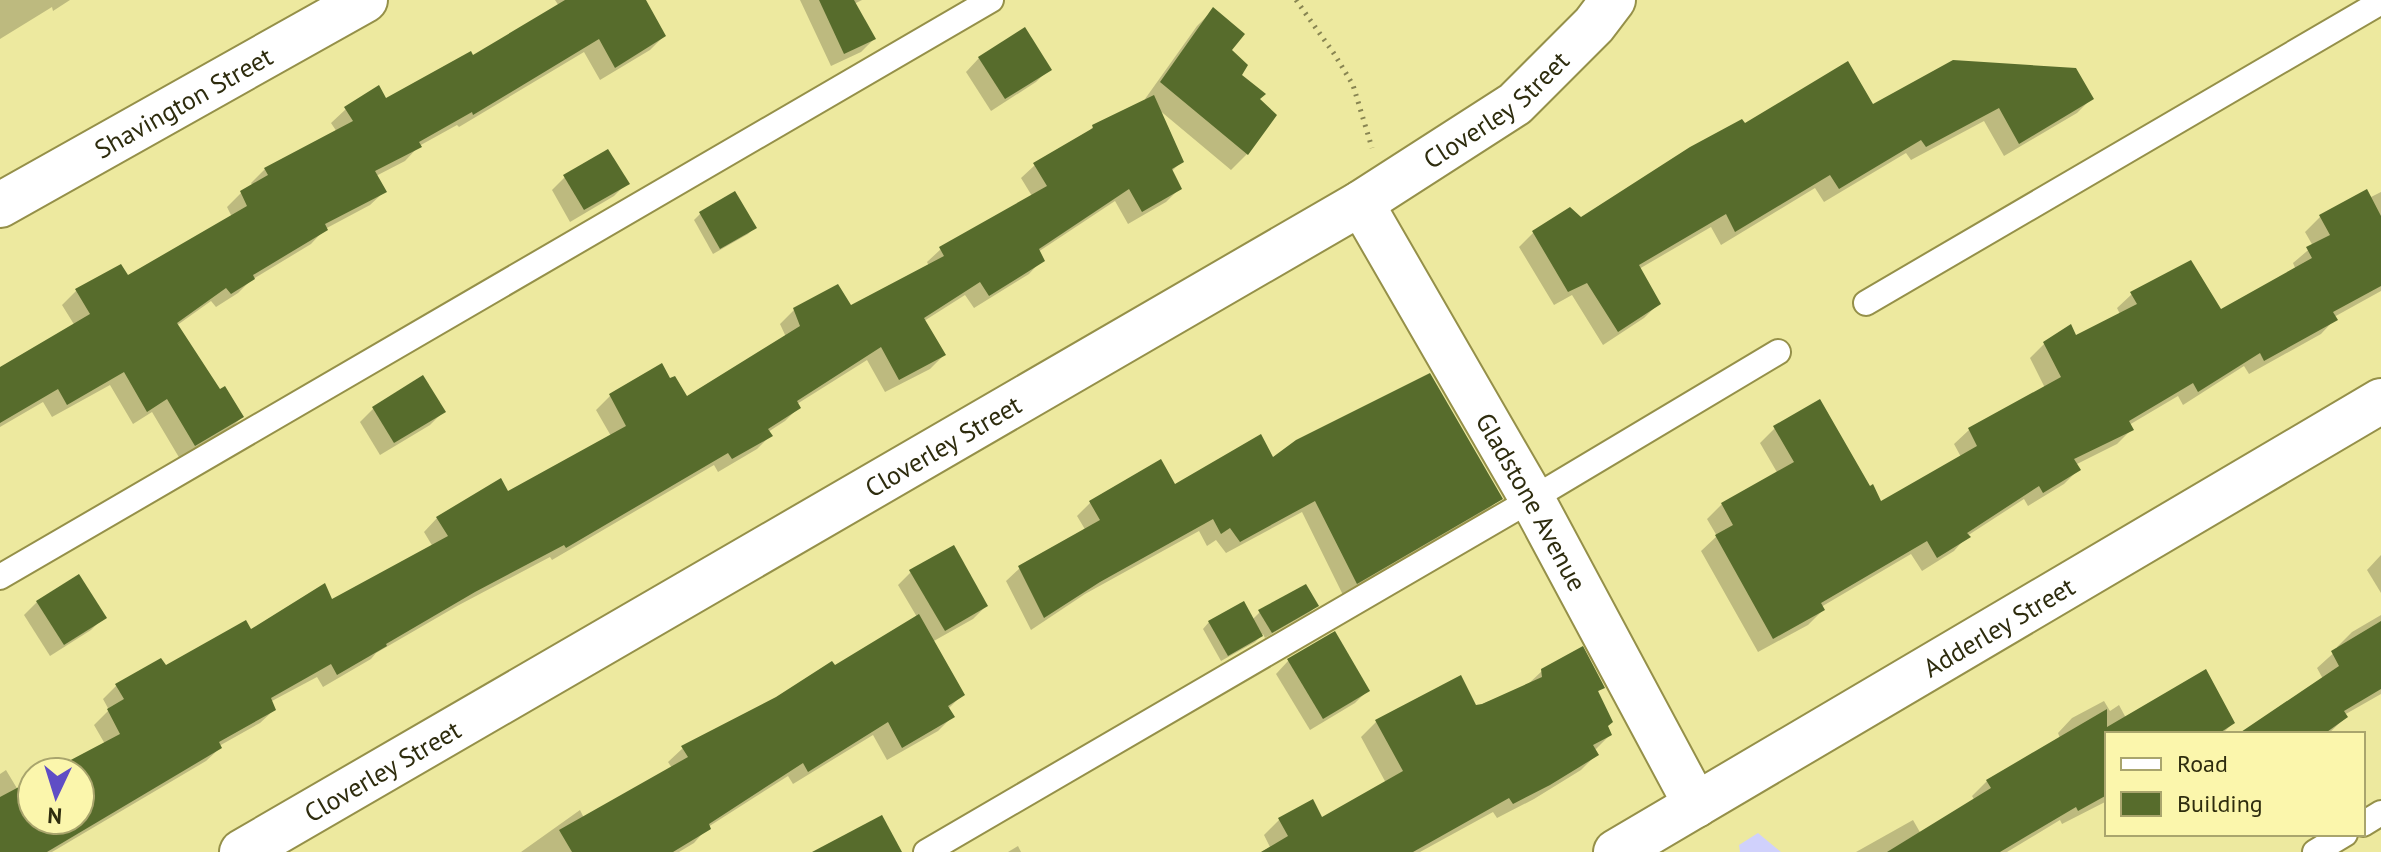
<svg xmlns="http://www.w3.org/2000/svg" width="2381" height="852" font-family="'PT Sans',sans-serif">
<rect width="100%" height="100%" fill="#ede99f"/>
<path fill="#d0d1fc" d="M1758,833l23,19h-41l-1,-7z"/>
<g fill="#0003">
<path d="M0,0h70l-17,11 -1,-4 -52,32z"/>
<path d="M555,0h89l20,36 -14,14 -50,30 -16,-28 -125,75 -2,-2 -38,21 -14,15 -29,15 9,15 -15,14 -45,24 -14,15 -61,37 -12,12 -22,14 -5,-6 -35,25 43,66 23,25 -14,14 -48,28 -28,-47 -19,12 -23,-39 -58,32 -9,-15 -43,25v-58l75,-43 -13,-21 15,-15 50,-12 105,-61 -5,-10 14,-14 12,-7 -2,-3 14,-14 72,-37 -6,-9 15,-14 40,-9 86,-42 87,-52z"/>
<path d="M800,0h62l-8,4 20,35 -13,13 -30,14z"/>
<path d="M1213,10l27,65 18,24 -11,55 -16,16 -73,-61 23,53 -10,10 9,16 -14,14 -38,22 -13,-23 -77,51 4,8 -13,14 -55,34 -9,-13 -41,26 20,34 -14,14 -45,23 -18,-32 -70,44 2,3 -14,14 -17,11 2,4 -13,13 -39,23 -4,-7 -162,95 -2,-3 -91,48 -83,48 -5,6 -48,28 -6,-10 -47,25 4,8 -14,13 -41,23 1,2 -14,13 -154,91h-52v-78l6,-4 12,20 14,-8v38h48v-48h-28l53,-28 -11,-19 15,-15 -6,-11 13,-13 215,-84 102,-55 -9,-15 13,-14 71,-24 103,-58 -15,-26 14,-14 51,-31 8,16 17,17 100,-61 -6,-13 14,-14 44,-24 12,22 79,-42 -2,-4 14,-13 91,-53 -11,-18 14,-13 51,-31 7,-7 54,-27 -2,-1 52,-73z"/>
<path d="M979,58l70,11 -13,13 -45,29 -25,-39z"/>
<path d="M2091,99l-14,14 -73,43 -20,-35 -73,39 -5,-7 -82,49 -9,-14 -94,57 -10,-18 -72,42 20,34 -15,15 -41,27 -31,-50 -18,10 -35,-58 14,-14 48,-13 163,-95 128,-19z"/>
<path d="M565,177l62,6 -13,13 -44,26 -18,-32z"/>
<path d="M2366,192l3,6 12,-6v99l-47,26 1,2 -14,15 -72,40 -5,-8 -61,39 -5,-9 -49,29 2,5 -14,14 -42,21 3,5 -14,14 -36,22 -4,-7 -57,37 -13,15 -32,20 -11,-17 -90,53 2,3 -15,15 -50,27 -57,-101 16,-15 -10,-17 15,-15 56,-30 -18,-31 15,-15 94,61 12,15 80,-47 -7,-13 15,-14 76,-42 -15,-30 14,-14 31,-6 45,-24 -3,-6 15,-14 88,18 76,-42 -3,-7 20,-17 -8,-14 15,-15z"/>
<path d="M700,214l54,14 -6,6 -35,20 -19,-34z"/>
<path d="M422,378l21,34 -13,13 -50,30 -20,-33 13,-13z"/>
<path d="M1272,460l228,38 -13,13 -144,84 -41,-83 -76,41 -10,-13 -9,6 -8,-15 -114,63 -54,36 -25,-49 14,-13 66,-37 -9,-15 13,-13 84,-16z"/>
<path d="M2381,555v38l-14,-23z"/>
<path d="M911,572l75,34 -13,13 -41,23 30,53 -15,15 5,7 -14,14 -51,29 -14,-25 -80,49 -5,-8 -80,51 -14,16 -15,9h-158l59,-42 4,8 88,-50 -4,-6 15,-14 151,-81 83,-50 -19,-32z"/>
<path d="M37,602l67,15 -13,13 -41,26 -26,-41z"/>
<path d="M1317,605l-7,7 -45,26 -2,-4 -8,8 -34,19 -18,-32 6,-7 43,-2 8,-8z"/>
<path d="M2381,615v79l-37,21 2,2 -18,17h-81l76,-55 -6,-11 21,-19 -1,-2 15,-15z"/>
<path d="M1289,660l79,30 -13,13 -45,27 -34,-56z"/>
<path d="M1542,671l60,16 -5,6 13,42 -16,16 3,3 -16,16 -47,29 -37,19 -4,-6 -73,40h-159l9,-5 -6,-12 15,-15h42l65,-37 -25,-46 15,-15 84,-44 15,29 51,-21z"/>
<path d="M2104,701l6,10 9,-6 7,13 107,5 -11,11h-115v67l-45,23 -2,-4 -53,32h-151l57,-32 8,14 54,-33 -3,-5 15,-15 73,-43 -2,-5 14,-15z"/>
<path d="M1018,846l3,6h-13z"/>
</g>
<g fill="#576c2c">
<path d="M565,0h81l20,36 -51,32 -16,-29 -126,76 -1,-3 -53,30 3,5 -47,24 12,21 -62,32 3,6 -75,45 2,4 -24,15 -5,-6 -49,35 43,66 5,-3 19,31 -49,29 -28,-47 -20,13 -23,-40 -57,33 -9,-16 -58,34v-56l90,-53 -15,-25 46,-25 7,11 119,-69 -7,-15 28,-16 -4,-7 89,-47 -9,-14 35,-22 7,13 85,-47 2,4z"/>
<path d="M819,0h35l22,39 -32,15z"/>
<path d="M1213,7l32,27 -13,16 16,15 -6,10 24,19 -6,5 17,16 -29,40 -88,-73z"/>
<path d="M1025,27l27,43 -47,29 -27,-42z"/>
<path d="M1953,60l123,8 18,31 -75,45 -20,-36 -73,39 -5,-7 -82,49 -9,-14 -95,57 -9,-18 -87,51 22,39 -43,28 -31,-49 -19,9 -36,-61 38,-24 11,10 109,-70 52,-28 3,4 103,-62 25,43z"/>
<path d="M1154,95l30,67 -12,7 10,20 -40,23 -13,-23 -90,60 6,12 -56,35 -9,-14 -56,36 22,37 -47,25 -18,-33 -84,54 4,7 -33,21 5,7 -41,23 -4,-6 -162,95 -2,-3 -89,47 -89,52 1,2 -50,29 -6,-11 -60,34 5,12 -57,32 3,6 -175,104h-47v-55l32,-17v40h48v-48h-32l72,-38 -13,-25 17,-10 -9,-15 46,-26 5,7 80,-45 5,9 74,-46 7,16 116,-63 -12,-19 65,-39 7,13 118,-65 -17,-32 53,-31 8,15 5,-2 12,20 113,-70 -7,-18 45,-24 13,21 93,-49 -5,-9 108,-61 -14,-23 60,-35 -1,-3z"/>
<path d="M608,149l22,35 -46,26 -21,-35z"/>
<path d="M2367,189l14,27v70l-48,26 5,8 -74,41 -4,-8 -62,39 -5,-9 -64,38 5,9 -60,29 7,11 -38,23 -4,-7 -72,47 4,4 -34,21 -10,-17 -106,62 4,7 -52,29 -58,-104 18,-10 -12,-22 73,-41 -21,-36 47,-27 50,87 3,-2 8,17 96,-55 -9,-18 93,-51 -18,-35 28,-18 5,11 61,-31 -7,-12 61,-32 30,49 91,-51 -6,-11 24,-12 -11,-20z"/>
<path d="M735,191l22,37 -37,21 -21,-37z"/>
<path d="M1430,373l73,126 -146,85 -42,-83 -75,41 -10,-14 -9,6 -8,-15 -113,63 -56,36 -26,-52 82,-46 -11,-19 72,-42 14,25 86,-50 12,23 23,-17z"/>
<path d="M423,375l23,37 -52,31 -22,-36z"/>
<path d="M954,545l34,61 -43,25 -36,-61z"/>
<path d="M79,574l28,44 -43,27 -28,-44z"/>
<path d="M1306,584l13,22 -47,27 -14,-23z"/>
<path d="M1244,601l19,35 -35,20 -20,-35z"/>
<path d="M919,614l46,81 -17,11 7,11 -53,31 -14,-26 -80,50 -5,-9 -94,61 2,5 -38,23h-101l-13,-22 129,-73 -7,-11 95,-49 56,-36 3,4z"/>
<path d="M2381,621v68l-37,22 4,6 -24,17h-86l101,-68 -8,-15z"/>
<path d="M1335,631l35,60 -47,28 -36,-60z"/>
<path d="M1583,646l22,42 -7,3 15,31 -5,4 4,9 -19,10 6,10 -49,30 -37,19 -4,-6 -96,54h-152l27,-16 -10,-18 35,-19 9,18 81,-46 -28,-51 86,-45 15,30 6,-1 60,-27 -1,-8z"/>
<path d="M2206,669l29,54 -17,11h-111v61l-29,16 -2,-4 -76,45h-113l104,-64 -5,-8 121,-71v18z"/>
<path d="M882,815l20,37h-90z"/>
</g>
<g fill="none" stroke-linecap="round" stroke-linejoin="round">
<defs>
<g id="service">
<path d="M1866,303l515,-301"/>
<path d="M0,577l991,-577"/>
<path d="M2363,824l18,-11"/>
<path d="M926,852l606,-353 246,-147"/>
<path d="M2315,852l30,-18"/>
</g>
<g id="minor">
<path id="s1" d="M1361,203l171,296 164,306"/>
<path id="s2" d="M0,205l365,-205"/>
<path id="s3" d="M242,852l1119,-649 154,-99 79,-79 19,-25"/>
<path id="s4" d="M1616,852l765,-451"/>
</g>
</defs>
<use href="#service" stroke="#959049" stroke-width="28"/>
<use href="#minor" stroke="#959049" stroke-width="48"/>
<path stroke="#888552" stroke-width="5" stroke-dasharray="2 6" stroke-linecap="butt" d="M1296,0l39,55 18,30 19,63"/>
<use href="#service" stroke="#fff" stroke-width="24"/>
<use href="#minor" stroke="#fff" stroke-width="44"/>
</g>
<g text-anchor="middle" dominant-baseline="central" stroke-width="8" stroke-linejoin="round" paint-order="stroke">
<g font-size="26" fill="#2e2c0e" stroke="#fbf6ac">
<text stroke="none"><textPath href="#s2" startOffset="210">Shavington Street</textPath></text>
<text stroke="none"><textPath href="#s3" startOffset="1458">Cloverley Street</textPath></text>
<text stroke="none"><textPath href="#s3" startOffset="810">Cloverley Street</textPath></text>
<text stroke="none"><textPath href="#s1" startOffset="344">Gladstone Avenue</textPath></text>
<text stroke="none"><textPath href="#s4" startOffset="444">Adderley Street</textPath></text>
<text stroke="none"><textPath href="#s3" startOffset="162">Cloverley Street</textPath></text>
</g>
</g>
<rect x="2105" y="732" width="260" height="104" fill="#fbf6ac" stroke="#a9a56d" stroke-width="2"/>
<rect x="2121" y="758" width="40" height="12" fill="#ffffff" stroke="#a9a56d" stroke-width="2"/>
<text x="2177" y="772" font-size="24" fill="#2e2c0e">Road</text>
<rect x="2121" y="792" width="40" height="24" fill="#576c2c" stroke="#a9a56d" stroke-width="2"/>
<text x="2177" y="812" font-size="24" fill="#2e2c0e">Building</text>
<g transform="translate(56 796) rotate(184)"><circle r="38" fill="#fbf6ac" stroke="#a9a56d" stroke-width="2"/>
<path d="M0-6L14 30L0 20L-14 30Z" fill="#5f4dc5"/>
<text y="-12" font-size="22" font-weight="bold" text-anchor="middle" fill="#2e2c0e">N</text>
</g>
</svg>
